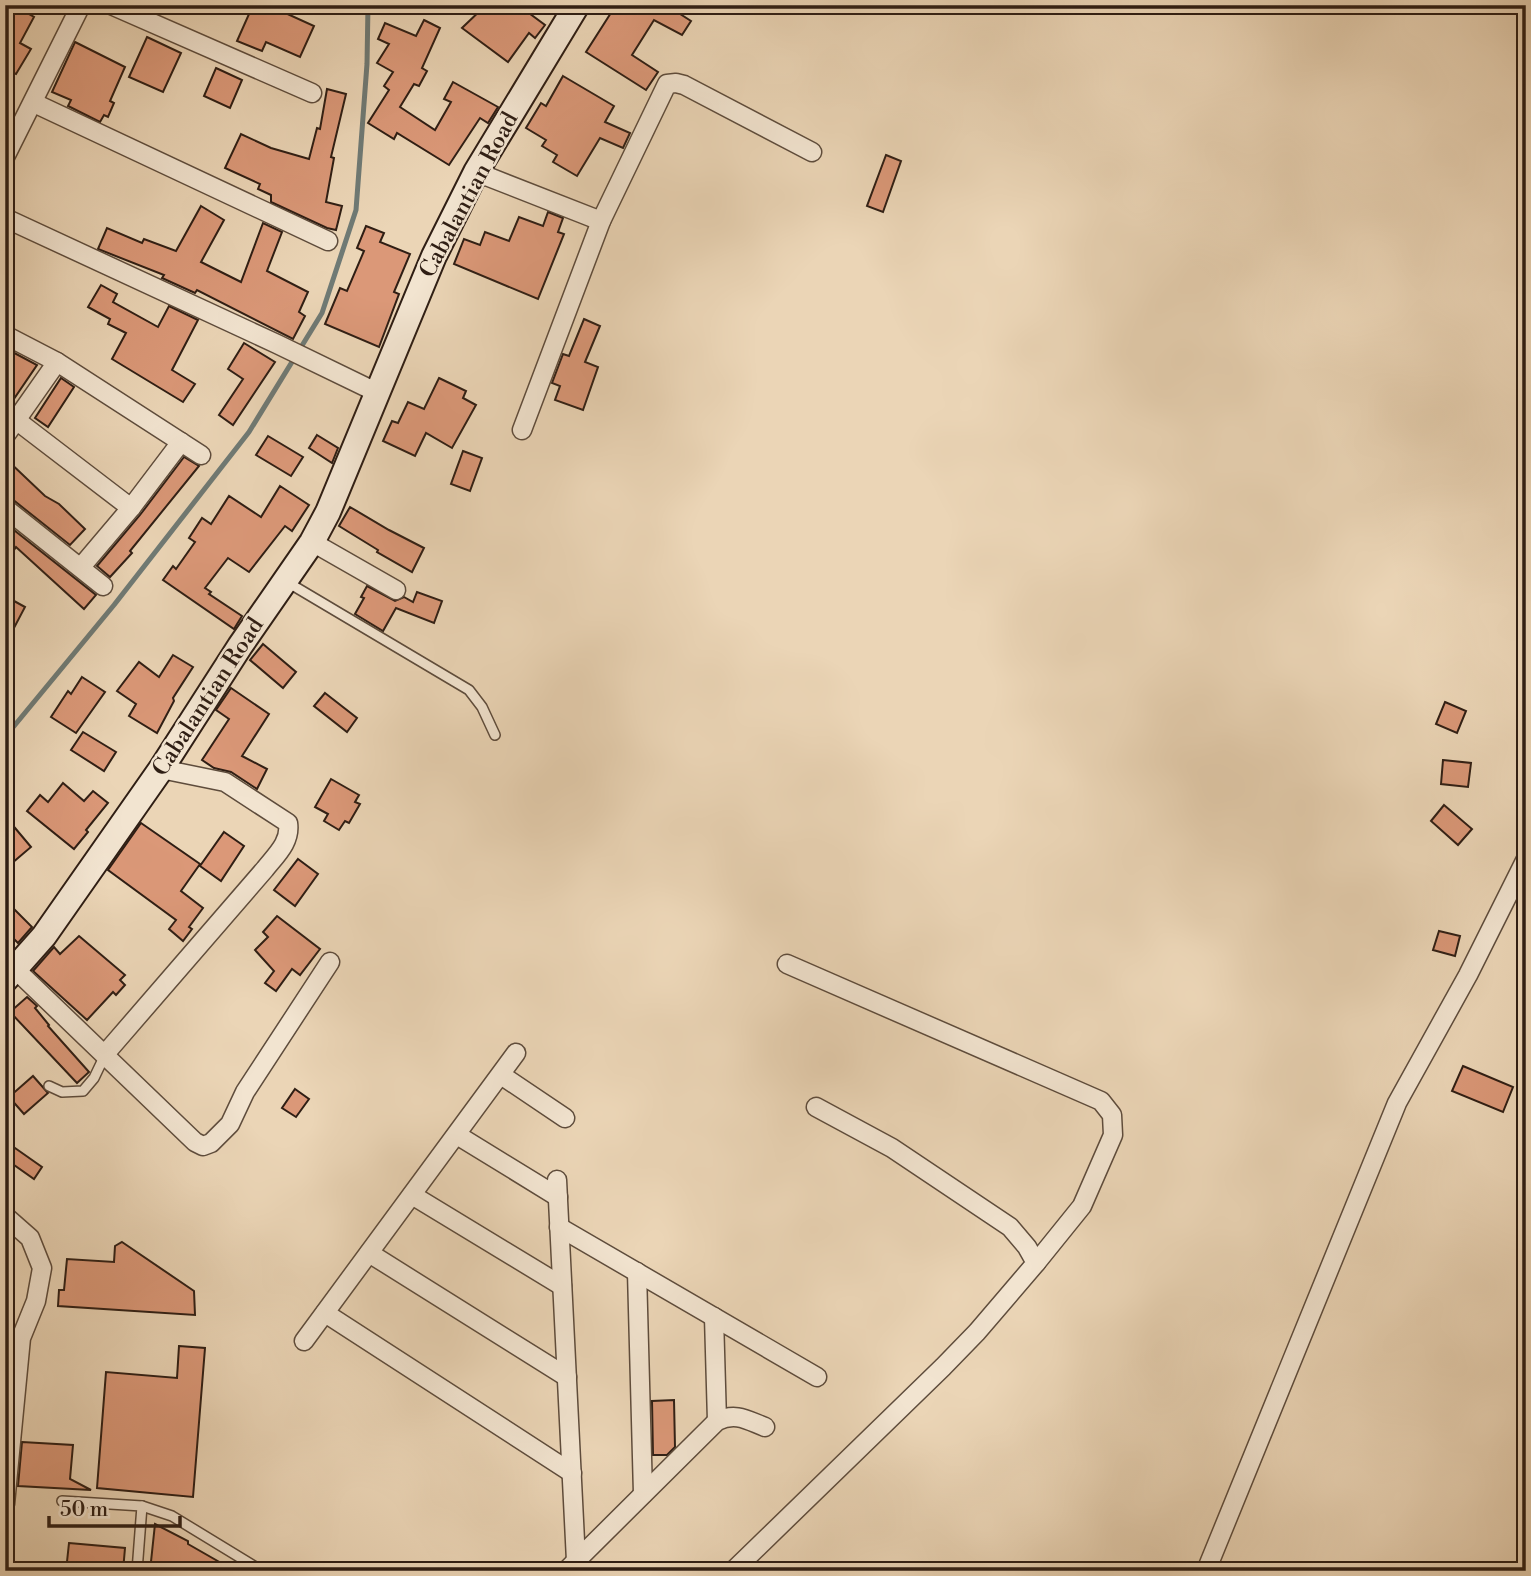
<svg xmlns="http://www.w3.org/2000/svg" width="1531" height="1576" font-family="'Libre Bodoni',serif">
<rect width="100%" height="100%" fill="#ebd5b6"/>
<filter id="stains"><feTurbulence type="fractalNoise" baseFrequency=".00286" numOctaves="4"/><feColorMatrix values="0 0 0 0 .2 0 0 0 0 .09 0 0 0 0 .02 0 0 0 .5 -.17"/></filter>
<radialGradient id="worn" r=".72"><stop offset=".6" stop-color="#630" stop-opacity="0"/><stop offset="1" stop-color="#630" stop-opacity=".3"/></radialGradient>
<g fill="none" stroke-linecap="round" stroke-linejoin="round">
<path stroke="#6f7a75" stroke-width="5" d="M5,737l109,-132 135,-173 73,-119 34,-103 11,-146 1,-59"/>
</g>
<g fill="#db9878" stroke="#2f1e14" stroke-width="2">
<path d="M8,5h5l21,12 -14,26 11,6 -15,25 -11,-5v-59z"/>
<path d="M253,5h33l-3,7 31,14 -14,31 -34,-15 -4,9 -25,-10z"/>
<path d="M486,5h32l27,20 -10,13 -6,-5 -21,29 -46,-34z"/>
<path d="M616,5h62l-4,5 17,11 -9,14 -28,-15 -22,35 26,17 -12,18 -60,-38z"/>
<path d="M424,20l16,8 -18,40 5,3 -8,15 -5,-2 -14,23 35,23 16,-28 -7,-3 9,-17 45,25 -10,16 -8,-5 -31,47 -52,-32 -3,6 -26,-16 21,-33 -5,-4 9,-14 -16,-9 12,-19 -11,-5 7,-16 31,13z"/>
<path d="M147,37l34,16 -18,39 -34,-15z"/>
<path d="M75,42l50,25 -15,34 4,2 -6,14 -4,-2 -4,7 -32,-16 3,-6 -19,-8z"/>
<path d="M216,68l26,12 -12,28 -26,-12z"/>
<path d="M563,76l51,30 -9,16 25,11 -7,15 -23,-10 -23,38 -24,-14 4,-7 -15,-9 4,-6 -20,-12 15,-25 5,3z"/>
<path d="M327,89l19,5 -15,63 3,1 -8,44 16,4 -6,24 -9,-2 -56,-26v-7l-13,-6 2,-5 -35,-16 16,-34 30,14 38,11 8,-31 3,1z"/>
<path d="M886,155l15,6 -18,51 -16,-6z"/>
<path d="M201,206l23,14 -23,42 40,20 22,-59 19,9 -15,39 41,21 -9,20 6,4 -12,23 -96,-49 -2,3 -33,-15 2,-3 -66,-26 9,-21 35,15 2,-4 32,12z"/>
<path d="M548,212l15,6 -5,14 6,2 -26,65 -84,-35 10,-25 16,6 5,-13 24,9 10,-24 24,9z"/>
<path d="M366,226l18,7 -4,9 30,12 -16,38 5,2 -20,53 -54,-23 15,-36 7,3 17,-40 -7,-3z"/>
<path d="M101,285l16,9 -4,8 45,25 11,-21 29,14 -26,50 23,14 -12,18 -71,-43 14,-26 -18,-9 2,-5 -22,-12z"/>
<path d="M584,319l16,7 -15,36 13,5 -15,43 -28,-10 5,-14 -8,-3 11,-29 6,2z"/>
<path d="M244,343l31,19 -42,63 -14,-10 24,-36 -15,-10z"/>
<path d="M5,348l32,17 -32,47z"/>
<path d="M61,378l13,9 -26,40 -13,-9z"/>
<path d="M439,378l27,13 -3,7 13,7 -24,43 -26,-15 -11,23 -32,-15 9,-20 6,2 10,-21 16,7z"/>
<path d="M317,435l21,13 -6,15 -23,-15z"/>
<path d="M268,436l35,21 -12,19 -35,-21z"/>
<path d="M463,451l19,7 -12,33 -19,-7z"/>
<path d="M184,457l15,9 -69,85 2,2 -22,24 -13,-11 43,-51z"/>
<path d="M5,458l40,38 14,8 26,25 -15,16 -58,-46 -7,-2z"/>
<path d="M280,486l29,19 -17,26 -7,-5 -36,46 -21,-14 -23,30 6,4 -2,2 33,22 -8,13 -71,-49 10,-14 3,3 19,-27 -6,-4 13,-20 9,6 18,-28 32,21z"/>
<path d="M350,507l39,23 35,18 -12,24 -35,-20 1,-2 -39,-24z"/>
<path d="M5,523l91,72 -12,14 -68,-62 -11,17z"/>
<path d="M367,586l28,15 9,-4 9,5 4,-10 25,9 -8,22 -38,-15 -13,23 -28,-17 9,-16 -3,-1z"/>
<path d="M5,596l20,11 -20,38z"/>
<path d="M263,644l33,28 -13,16 -33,-28z"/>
<path d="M173,655l20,12 -20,31 1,3 -17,32 -28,-17 7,-12 -19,-13 22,-29 20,15z"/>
<path d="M82,677l23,15 -29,41 -25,-16 17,-26 3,3z"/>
<path d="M231,688l38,26 -27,42 25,13 -10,20 -26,-17 -17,-4 -12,-8 27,-41 -13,-9z"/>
<path d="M325,693l32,25 -10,14 -33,-26z"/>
<path d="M1445,702l21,9 -9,22 -21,-9z"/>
<path d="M83,732l33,20 -12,19 -33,-21z"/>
<path d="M1443,760l28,3 -3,24 -27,-3z"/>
<path d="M331,779l28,16 -4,7 5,2 -11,19 -4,-2 -6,9 -15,-9 4,-7 -13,-7z"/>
<path d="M63,783l21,18 9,-10 15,12 -22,27 2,2 -14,17 -47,-38 13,-16 8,7z"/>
<path d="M1444,805l28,24 -14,16 -27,-24z"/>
<path d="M5,816l26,31 -26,22z"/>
<path d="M141,823l59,41 -19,27 22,17 -14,19 3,2 -9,12 -14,-12 7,-9 -68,-50z"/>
<path d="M224,832l20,14 -23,35 -21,-15z"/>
<path d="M298,859l20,15 -23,32 -21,-16z"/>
<path d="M5,900l27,27 -14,16 -13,-13z"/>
<path d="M277,916l43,33 -20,26 -8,-6 -16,22 -11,-8 9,-12 -19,-21 13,-13 -5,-5z"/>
<path d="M1439,931l21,5 -5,20 -22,-6z"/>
<path d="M79,936l46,39 -5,5 5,5 -9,10 -3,-3 -26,28 -54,-49 21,-24 6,7z"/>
<path d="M27,997l10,9 -2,2 14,17 -1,1 41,46 -12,11 -67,-71z"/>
<path d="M1463,1066l50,21 -10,25 -51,-21z"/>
<path d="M33,1076l15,17 -24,21 -15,-17z"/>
<path d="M295,1089l14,10 -13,18 -14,-9z"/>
<path d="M15,1148l27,19 -8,12 -27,-19z"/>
<path d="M122,1242l72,49 1,24 -137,-9 1,-16h5l3,-31 47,3 1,-16z"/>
<path d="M179,1346l26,2 -12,149 -96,-9 9,-116 71,6z"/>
<path d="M674,1400l1,47 -8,8h-14l-1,-54z"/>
<path d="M22,1442l51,3 -3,34 21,11 -73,-4z"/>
<path d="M155,1524l33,17v3l47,27h-85z"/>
<path d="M69,1543l56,5 -2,23h-57z"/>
</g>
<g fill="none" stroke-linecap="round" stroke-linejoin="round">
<defs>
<g id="lane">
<path d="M287,582l182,108 13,17 13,28"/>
<path d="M49,1086l13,6 21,-1 11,-13 11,-23"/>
<path d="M62,1501l80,5 -5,65"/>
<path d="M142,1506l30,10 90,55"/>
</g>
<g id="street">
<path d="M111,5l201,88"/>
<path d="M34,103l294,138"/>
<path d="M5,157l76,-152"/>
<path d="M476,172l125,49"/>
<path d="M5,218l272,126 99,48"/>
<path d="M5,335l52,27 144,93"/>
<path d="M16,420l115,88"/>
<path d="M522,430l79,-209 66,-137 9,-1 8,2 128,67"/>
<path d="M5,436l52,-74"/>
<path d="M5,508l98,78"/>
<path d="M312,542l84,48"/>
<path d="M81,567l50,-59 50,-66"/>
<path d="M787,964l314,137 11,14 1,20 -31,71 -46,57"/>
<path d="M15,969l180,173 8,4 8,-3 19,-19 15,-32 85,-130"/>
<path d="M105,1054l160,-185c11,-14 26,-27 23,-46l-63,-41 -64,-13"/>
<path d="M501,1075l64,43"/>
<path d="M457,1135l101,62"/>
<path d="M557,1180l19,381"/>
<path d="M412,1195l150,91"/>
<path d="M5,1216l25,22 12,30 -6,33 -15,37 -16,166"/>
<path d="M559,1227l258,150"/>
<path d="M369,1253l198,124"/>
<path d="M637,1272l6,222"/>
<path d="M325,1313l247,160"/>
<path d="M714,1317l3,104"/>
<path d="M304,1341l212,-288"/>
<path d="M566,1571l151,-150c19,-9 30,-1 48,6"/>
<path d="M733,1571l210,-204 34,-35 59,-69 -9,-16 -17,-20 -118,-79 -76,-41"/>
<path d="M1206,1571l191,-468 71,-128 58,-116"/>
</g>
<path id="secondary" d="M5,980l39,-44 117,-167 79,-123 72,-104 16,-30 106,-256 42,-84 101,-167"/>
</defs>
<use href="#lane" stroke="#5e4c3c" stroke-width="12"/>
<use href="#street" stroke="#5e4c3c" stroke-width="21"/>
<use href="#secondary" stroke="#2f1e14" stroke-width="28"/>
<use href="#lane" stroke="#f2e4d0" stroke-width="9"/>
<use href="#street" stroke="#f2e4d0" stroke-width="18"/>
<use href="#secondary" stroke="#f2e4d0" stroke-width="24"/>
</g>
<g text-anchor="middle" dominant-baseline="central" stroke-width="5" stroke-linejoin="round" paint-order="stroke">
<g font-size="23" fill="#2f1e14" stroke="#f2e4d0">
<text transform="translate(469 195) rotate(-62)">Cabalantian Road</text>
<text transform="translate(208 697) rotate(-57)">Cabalantian Road</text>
</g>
</g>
<rect width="1531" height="1576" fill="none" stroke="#ebd5b6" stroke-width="28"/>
<rect x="7" y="7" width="1517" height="1562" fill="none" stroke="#2f1e14" stroke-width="3.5"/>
<rect x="14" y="14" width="1503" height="1548" fill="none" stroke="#2f1e14" stroke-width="2"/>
<path d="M49 1516v10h131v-10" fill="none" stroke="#2f1e14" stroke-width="3.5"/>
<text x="60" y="1516" font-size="21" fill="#2f1e14" stroke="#f2e4d0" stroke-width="5" paint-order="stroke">50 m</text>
<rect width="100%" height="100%" filter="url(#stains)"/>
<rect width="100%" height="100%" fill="url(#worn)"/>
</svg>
